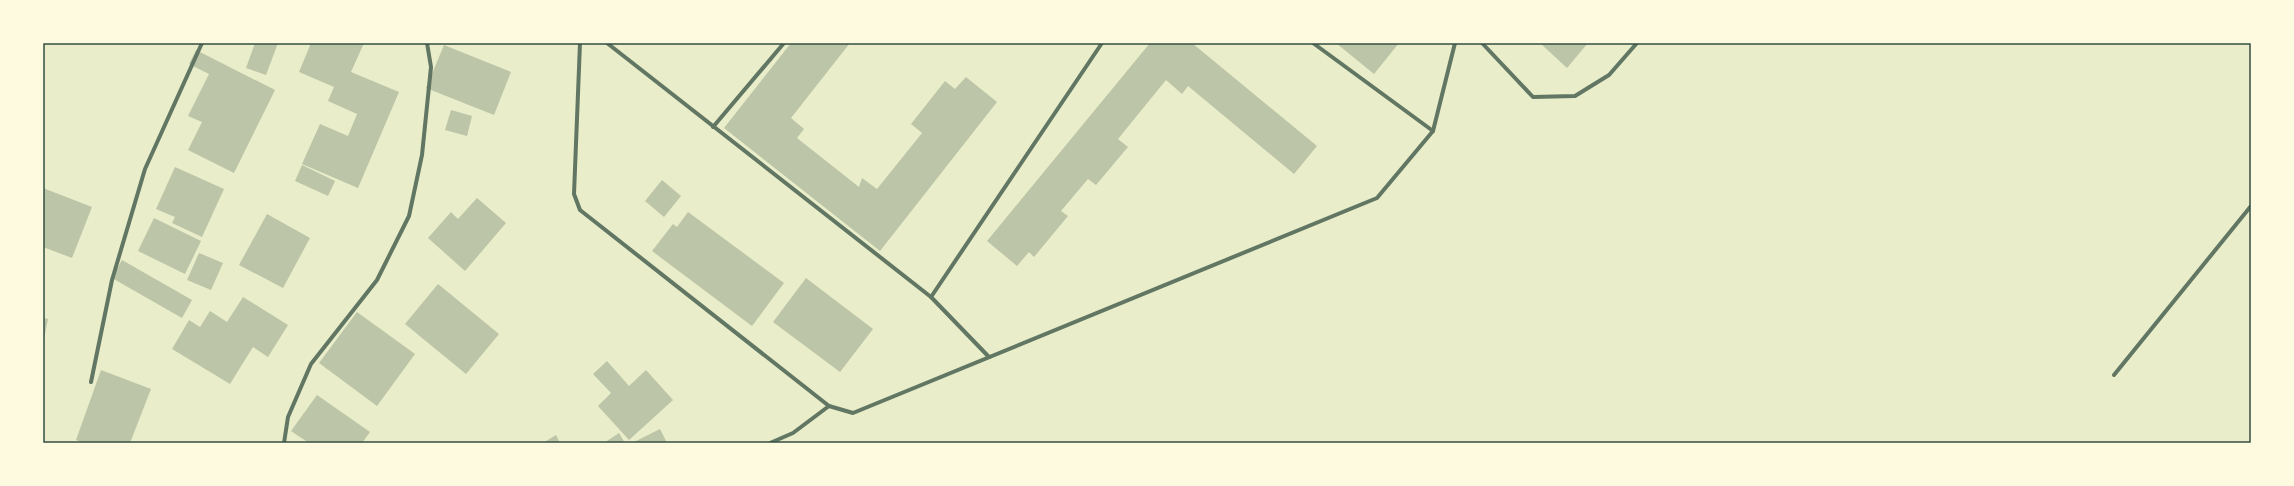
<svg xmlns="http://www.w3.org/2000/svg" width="2294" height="486" font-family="Spectral,serif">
<rect width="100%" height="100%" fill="#e9edc9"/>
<g fill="#bcc5a7">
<path d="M255,43h23l-12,32 -20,-7z"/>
<path d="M311,43h53l-13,29 48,20 -41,96 -56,-24 18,-40 28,12 9,-22 -29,-13 6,-14 -35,-15z"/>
<path d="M791,43h59l-59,75 13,11 -7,9 62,49 3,-9 15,11 45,-56 -11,-9 34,-43 10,8 11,-12 31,25 -117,149 -156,-123z"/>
<path d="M1150,43h42l125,103 -23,28 -106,-88 -6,8 -16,-14 -48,59 10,8 -32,38 -8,-6 -27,32 7,5 -34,41 -5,-5 -12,14 -30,-25z"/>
<path d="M1336,43h63l-25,31z"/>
<path d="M1540,43h48l-21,25z"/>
<path d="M444,45l67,27 -17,43 -68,-27z"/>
<path d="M196,50l79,40 -41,83 -46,-23 14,-28 -14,-6 21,-42 -20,-10z"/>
<path d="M451,110l21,6 -5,20 -22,-6z"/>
<path d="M302,165l33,16 -7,15 -33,-15z"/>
<path d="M175,167l49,22 -22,48 -30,-14 3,-6 -19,-8z"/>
<path d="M662,180l19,16 -17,21 -19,-16z"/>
<path d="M43,188l49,19 -20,51 -29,-11z"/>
<path d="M477,198l29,25 -41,48 -37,-33 23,-26 7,7z"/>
<path d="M688,212l96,71 -32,43 -100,-75 21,-27 4,3z"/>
<path d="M267,214l43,24 -27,50 -44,-23z"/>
<path d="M154,218l47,23 -16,33 -47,-23z"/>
<path d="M199,253l24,10 -12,27 -24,-10z"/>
<path d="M122,260l70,40 -10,18 -70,-40z"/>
<path d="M806,278l67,51 -33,43 -67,-50z"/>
<path d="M438,284l61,50 -33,40 -61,-50z"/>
<path d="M243,297l45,28 -20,32 -15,-10 -23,37 -58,-35 17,-29 11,7 10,-16 17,11z"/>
<path d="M357,312l58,42 -38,52 -58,-43z"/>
<path d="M43,318l5,1 -4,20h-1z"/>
<path d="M607,361l22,25 17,-16 27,30 -44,40 -31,-34 13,-13 -18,-19z"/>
<path d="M101,370l50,19 -21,54h-47l-7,-3z"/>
<path d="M317,395l53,37 -8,11h-53l-18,-12z"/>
<path d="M660,429l7,14h-35z"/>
<path d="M619,433l6,10h-21z"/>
<path d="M556,435l4,8h-17z"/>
</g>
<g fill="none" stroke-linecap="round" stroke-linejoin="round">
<g stroke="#617663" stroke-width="4">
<path d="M580,43l-6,151 6,16 249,196 24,7 524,-215 56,-67 22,-88"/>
<path d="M607,43l324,254 58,60"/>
<path d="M1313,43l120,88"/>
<path d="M1482,43l51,54 42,-1 34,-21 28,-32"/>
<path d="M713,127l71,-84"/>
<path d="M931,297l171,-254"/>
<path d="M2114,375l137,-169"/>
<path d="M91,382l21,-102 33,-111 57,-126"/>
<path d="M284,443l4,-26 23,-53 66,-84 32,-64 13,-61 9,-88 -4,-24"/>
<path d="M770,443l23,-10 36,-27"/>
</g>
</g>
<rect width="2294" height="486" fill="none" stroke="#fefae0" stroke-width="88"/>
<rect x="44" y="44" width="2206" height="398" fill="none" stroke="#344e41" stroke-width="1.5"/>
</svg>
